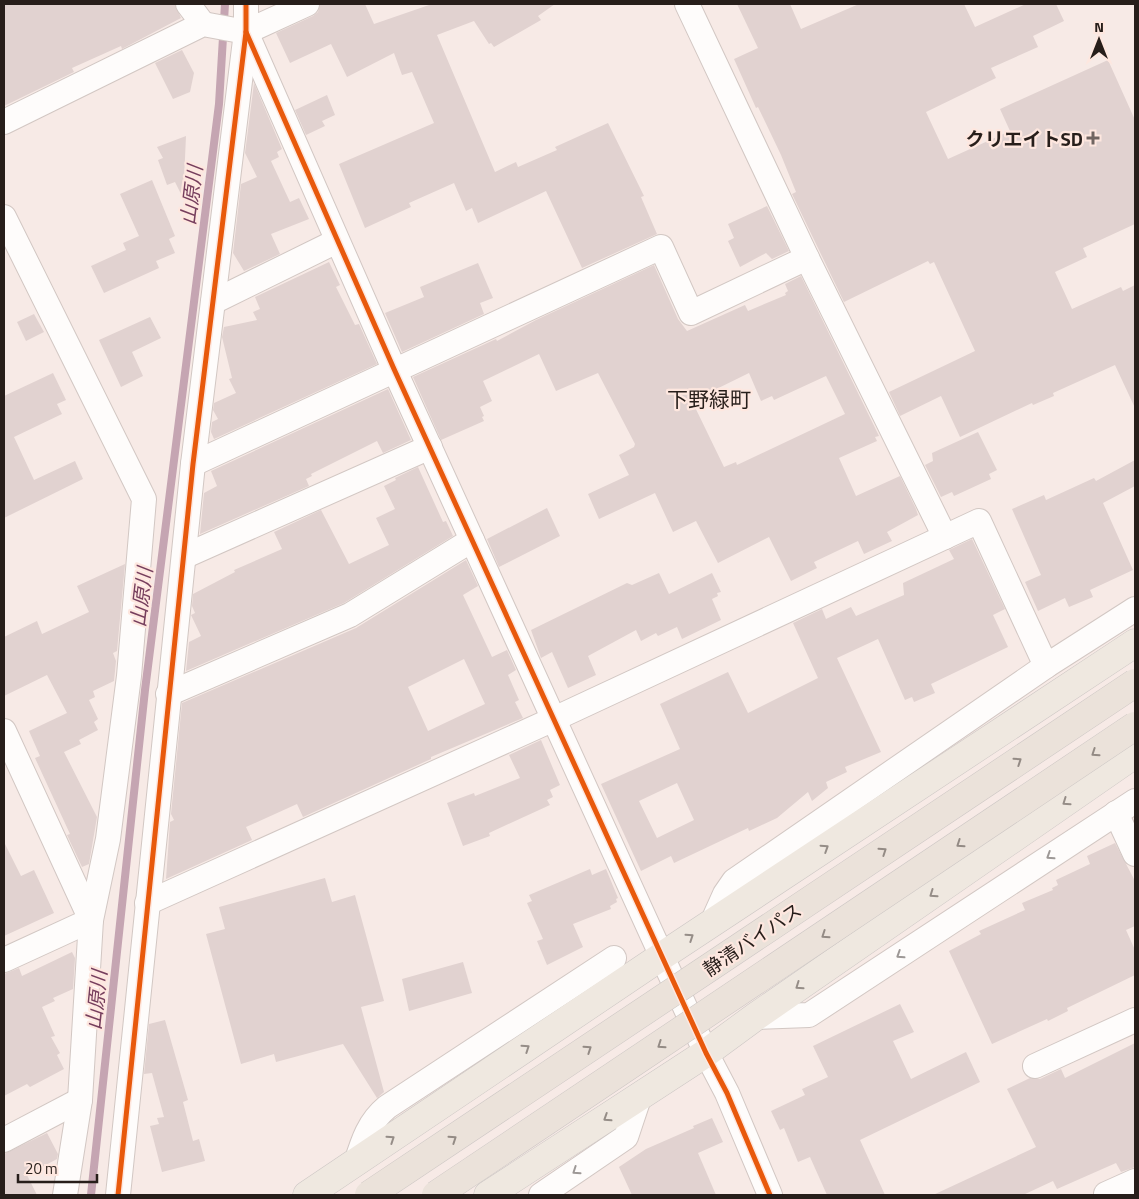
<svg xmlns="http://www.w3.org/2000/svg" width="1139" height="1199" font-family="'Titillium Web','Noto Sans JP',sans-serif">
<rect width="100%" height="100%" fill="#f7eae6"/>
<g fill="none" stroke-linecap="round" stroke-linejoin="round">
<path stroke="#c5a5b2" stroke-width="8" d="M91,1195l54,-505 74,-586 6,-100"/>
</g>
<g fill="#e1d2d0" fill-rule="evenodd">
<path d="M4,4h171l6,14 -59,31 -1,-3 -49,22 2,4 -70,34z"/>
<path d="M320,4h45l9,20 58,-20h123l-17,12 3,4 -47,27 -3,-4 -2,1 -15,-23 -37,14 58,137 21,-10 2,5 39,-17 -2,-3 53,-24 36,73 -3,1 16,37 -75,34 -36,-77 -68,32 -6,-15 -6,3 -12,-28 -45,20 2,4 -46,21 -26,-64 95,-41 -22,-51 -10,3 -8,-22 -47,24 -16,-33 -41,19 -14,-30 37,-17 5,-4z"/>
<path d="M737,4h53l11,25 58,-25h105l11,23 51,-23h30l8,17 -31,15 5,11 -47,21 5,10 -70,34 22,47 62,-28 -10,-22 108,-49 27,60v104l-52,24 4,9 -32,15 17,37 49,-22 2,4 12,-6v123l-20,-43 -62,28 1,3 -21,9 -1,-2 -72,34 -19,-41 -41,20 -11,-24 86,-41 -41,-89 -4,2 -2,-3 -84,41 -52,-108 4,-2 -15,-37 -23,-48 -2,1 -22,-49 24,-11z"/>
<path d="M182,50l12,23 -4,19 -17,7 -18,-36z"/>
<path d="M254,83l28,66 -5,3 2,5 -8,4 19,41 9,-4 10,21 -38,15 9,20 -36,17 -11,-18 8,-69 16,-7 -12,-24z"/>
<path d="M327,95l8,20 -13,6 3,5 -19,9 -11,-25z"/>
<path d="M186,136l-1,22 -2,40 -8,-16 -8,3 -9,-25 5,-2 -6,-11z"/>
<path d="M152,180l23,56 -6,3 6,14 -19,8 3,7 -55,25 -13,-27 35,-16 -3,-7 16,-7 -19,-42z"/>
<path d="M767,206l22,45 -17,8 -6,-6 -26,14 -12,-26 6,-3 -6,-14z"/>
<path d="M329,262l11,23 -4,2 19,38 4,-1 18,40 -163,75 -3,-7 1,-10 6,-3 -5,-9 1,-7 22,-10 -7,-14 3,-1 -10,-41 2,-10 33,-7 -4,-8 7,-3 -5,-12z"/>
<path d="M478,263l15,35 -13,5 4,11 -82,38 -17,-39 39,-16 -4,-10z"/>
<path d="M654,265l24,54 9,12 58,-26 3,6 38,-16 -1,-2 3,-2 -3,-7 16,-8 78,160 -4,1 2,4 -38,17 17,38 44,-20 16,33 2,6 -31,17 5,9 -28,13 -6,-13 -44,21 3,6 -26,13 -22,-44 -51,26 -22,-42 -23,11 -18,-39 -56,26 -11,-25 41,-19 -10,-20 15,-8 1,-3 -37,-71 -42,18 -17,-37 -56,27 9,20 -12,6 4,9 -2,1 2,4 -43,19 -28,-63 83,-38 1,2 39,-21zM749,373l12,28 11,-5 2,4 52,-24 19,38 -108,51 -1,-3 -12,5 -32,-66z"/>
<path d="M34,314l10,18 -18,9 -9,-19z"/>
<path d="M150,317l11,21 -29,14 11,24 -22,11 -22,-47z"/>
<path d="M53,373l13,27 -9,4 5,10 -48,23 20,43 41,-19 8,18 -79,39v-122z"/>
<path d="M388,389l23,51 -28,13 -6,-12 -66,33 1,2 -6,3 3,7 -109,48 4,-41 13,-7 -6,-15z"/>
<path d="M978,432l19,38 -8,4 2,5 -37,17 -2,-4 -11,5 -16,-32 8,-4 -1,-8z"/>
<path d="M1135,460v26l-32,17 30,67 -43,20 3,7 -24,10 -4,-9 -27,13 -13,-29 16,-7 -29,-66 32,-14 2,5 48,-22 2,3z"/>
<path d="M418,467l25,55 3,-1 7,15 -109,67 -158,68 3,-29 12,-6 -10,-21 4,-2 -3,-7 1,-12 42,-22 -1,-2 48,-21 -8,-17 47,-22 28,54 40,-19 -13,-27 19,-9 -11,-23 12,-6 -1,-2z"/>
<path d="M547,508l13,28 -61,31 -12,-28z"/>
<path d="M972,539l33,70 -12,6 15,32 -77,37 4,9 -21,9 -2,-5 -7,3 -27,-61 -41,19 44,94 -36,15 2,5 -21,10 2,6 -16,13 -4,-9 -31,26 -28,13 -1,-3 -74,35 -3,-7 -30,15 -40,-87 79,-35 -20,-45 68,-32 20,41 70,-35 -25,-55 29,-14 4,10 25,-12 5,9 48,-21 -1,-12 51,-24 -5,-9zM677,783l17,37 -37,18 -18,-37z"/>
<path d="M466,560l12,26 -15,9 29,62 15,-7 9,20 -8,5 11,25 -4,2 8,16 -92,39v2l-128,58 -6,-13 -51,23 6,13 -86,39 4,-57 4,-2 -3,-6 11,-111 174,-75zM464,659l21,45 -57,27 -20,-44z"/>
<path d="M125,564l-8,87 -4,2 3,8 -2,20 -21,10 2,6 -6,3 9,19 -4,3 4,8 -19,10 2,4 -17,8 33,65 -8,47 -7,3 -15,-32 3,-1 -35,-76 5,-2 -11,-25 38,-18 -20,-38 -43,21v-59l33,-16 5,13 47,-22 -12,-26z"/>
<path d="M659,573l10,21 43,-21 9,19 -4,1 1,3 -6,3 9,21 -39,19 -5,-12 -19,9 -2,-3 -15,8 -5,-11 -48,26 8,19 -28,13 -16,-36 -11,6 -10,-28 96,-47 5,2z"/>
<path d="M541,740l19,45 -10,5 3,7 -6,3 3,5 -61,28 1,3 -27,10 -16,-43 27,-10 1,3 45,-18 -11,-23z"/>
<path d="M4,842l17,34 13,-6 20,43 -50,23z"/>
<path d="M1115,843l20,38v45l-9,4 9,20v25l-68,33 1,3 -20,10 -1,-2 -55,25 -43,-93 32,-17 -2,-3 46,-21 -3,-7 31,-13 -1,-2 6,-3 -2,-5 34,-16 -3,-8z"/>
<path d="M590,869l2,6 14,-6 12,29 -2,1 1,3 -7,4 1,3 -38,15 10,23 -36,18 -10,-24 6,-2 -16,-36 5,-2 -3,-6z"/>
<path d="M325,878l7,24 23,-7 29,106 -23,6 23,85 -7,6 -34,-54 -67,18 -2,-8 -33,10 -35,-130 19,-5 -6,-22z"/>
<path d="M72,952l3,6 -2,31 -20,9 2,3 -13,6 13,29 -4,1 9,16 -3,2 7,14 -34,18 -3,-3 -23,12v-122l15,-6 3,8z"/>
<path d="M463,962l9,31 -63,18 -7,-32z"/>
<path d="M900,1004l14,28 -21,9 18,38 55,-27 14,30 -120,58 25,55h-58l-17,-38 -12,5 -14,-34 -4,2 -9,-19 34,-16 -3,-6 26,-12 -15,-31z"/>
<path d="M165,1020l23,80 -5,2 10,39 6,-2 6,22 -43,11 -12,-46 9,-2 -2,-6 7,-1 -12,-44 -8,1 5,-50z"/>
<path d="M1135,1043v124l-14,5 -5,-9 -59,26 -4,-8 -30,14h-90l103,-48 -29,-58 23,-11 10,1 21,-10 4,9z"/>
<path d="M712,1118l11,24 -25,11 18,42h-84l-13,-28 27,-18 48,-21 -1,-2z"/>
<path d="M47,1133l11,21 -1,5 -30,16 10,20h-33v-41z"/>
</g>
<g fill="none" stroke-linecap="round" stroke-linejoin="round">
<defs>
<g id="minor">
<path d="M188,4l15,20"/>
<path d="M687,4l120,254 138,279"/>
<path d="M246,32l148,337 312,684 21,40 43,102"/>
<path d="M4,122l199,-98 43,8 61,-28"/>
<path d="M4,217l140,282 -15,177 -21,163 -17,81 -11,180 -15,95"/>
<path d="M213,302l124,-61"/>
<path d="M193,464l468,-217 30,66 116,-55"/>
<path d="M185,556l245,-109"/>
<path d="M168,694l182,-79 122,-75"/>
<path d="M4,731l87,189 -87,40"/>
<path d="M1116,813l19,41"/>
<path d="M147,903l407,-184 425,-198 67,145"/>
<path d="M712,923l13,-29 9,-13 312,-215 89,-57"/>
<path d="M755,1017l54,-2 326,-214"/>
<path d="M1035,1066l100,-46"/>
<path d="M4,1140l76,-40"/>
<path d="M356,1163c7,-23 13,-41 31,-56l227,-149"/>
<path d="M1106,1194l29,-13"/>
<path d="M118,1195l75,-731 53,-432v-28"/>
<path d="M541,1195l85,-58 13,-39"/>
</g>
<g id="trunk">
<path d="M307,1195l355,-239 473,-313"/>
<path d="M488,1195l218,-142 49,-36 380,-263"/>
</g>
</defs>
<use href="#minor" stroke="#d2c7c3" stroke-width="26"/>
<use href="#trunk" stroke="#ccc6c4" stroke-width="29"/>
<use href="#minor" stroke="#fefcfb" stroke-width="24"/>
<use href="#trunk" stroke="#efe8e0" stroke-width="28"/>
<defs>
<g id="motorway-bridge">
<path d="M369,1195l766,-512"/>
<path d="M436,1195l699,-469"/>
</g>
</defs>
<use href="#motorway-bridge" stroke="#ccc6c4" stroke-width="29" stroke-linecap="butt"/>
<use href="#motorway-bridge" stroke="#ebe2da" stroke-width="28"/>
<defs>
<g id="cycleway">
<path d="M246,32l148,337 312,684 21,40 43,102"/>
<path d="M118,1195l75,-731 53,-432v-28"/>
</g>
</defs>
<use href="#cycleway" stroke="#fee7df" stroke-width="8"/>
<use href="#cycleway" stroke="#e8590c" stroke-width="5"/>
</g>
<defs><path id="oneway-chevron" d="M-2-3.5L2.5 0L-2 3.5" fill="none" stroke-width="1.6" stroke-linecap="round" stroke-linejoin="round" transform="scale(1.25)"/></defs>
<g stroke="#938a84">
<use href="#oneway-chevron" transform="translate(1095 753) rotate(146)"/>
<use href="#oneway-chevron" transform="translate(1018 761) rotate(-34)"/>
<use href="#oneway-chevron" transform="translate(960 844) rotate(146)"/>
<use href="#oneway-chevron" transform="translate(883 851) rotate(-34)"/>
<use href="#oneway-chevron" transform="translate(825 935) rotate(146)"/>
<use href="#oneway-chevron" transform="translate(661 1045) rotate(146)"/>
<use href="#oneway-chevron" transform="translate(588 1049) rotate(-34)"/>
<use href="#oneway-chevron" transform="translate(453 1139) rotate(-34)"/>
</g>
<g stroke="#958d87">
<use href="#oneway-chevron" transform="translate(1066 802) rotate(145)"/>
<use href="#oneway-chevron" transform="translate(825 848) rotate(-33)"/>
<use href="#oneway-chevron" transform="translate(933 894) rotate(145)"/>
<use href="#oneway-chevron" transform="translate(690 937) rotate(-34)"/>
<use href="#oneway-chevron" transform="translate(799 986) rotate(145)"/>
<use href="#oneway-chevron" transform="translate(526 1048) rotate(-34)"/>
<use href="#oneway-chevron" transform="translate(607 1118) rotate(147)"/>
<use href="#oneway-chevron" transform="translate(391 1139) rotate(-34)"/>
</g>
<g stroke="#9d9896">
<use href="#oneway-chevron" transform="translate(1050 856) rotate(147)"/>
<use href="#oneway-chevron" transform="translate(900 955) rotate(147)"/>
<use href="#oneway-chevron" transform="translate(576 1171) rotate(146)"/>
</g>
<path fill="#706561" stroke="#fee7df" stroke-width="2" d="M1090.5 130.5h5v5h5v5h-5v5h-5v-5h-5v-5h5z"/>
<g text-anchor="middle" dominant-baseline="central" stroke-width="4.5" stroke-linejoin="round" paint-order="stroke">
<g font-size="19" font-weight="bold" fill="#271e1a" stroke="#fee7df" text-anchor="end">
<text x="1083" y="138">クリエイトSD</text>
</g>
<g font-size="19" fill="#271e1a" stroke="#fee7df">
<text transform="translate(752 939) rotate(-34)">静清バイパス</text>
</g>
<g font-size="20" font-style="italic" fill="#763e5d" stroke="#fee7df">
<text transform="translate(191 195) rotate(-83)">山原川</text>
<text transform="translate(141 597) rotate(-83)">山原川</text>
<text transform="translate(96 1000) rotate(-84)">山原川</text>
</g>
<g font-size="21" fill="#271e1a" stroke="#fee7df">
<text x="709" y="399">下野緑町</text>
</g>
</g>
<rect width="1139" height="1199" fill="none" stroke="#271e1a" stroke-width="10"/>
<g transform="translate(1099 40)" stroke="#fee7df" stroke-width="4" paint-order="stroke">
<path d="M0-4L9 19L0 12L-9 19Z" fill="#271e1a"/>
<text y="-8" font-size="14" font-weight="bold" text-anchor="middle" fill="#271e1a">N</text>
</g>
<path d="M18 1174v8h79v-8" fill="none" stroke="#271e1a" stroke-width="2.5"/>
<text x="25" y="1174" font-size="15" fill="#271e1a" stroke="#fee7df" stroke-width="4" paint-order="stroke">20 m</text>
</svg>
